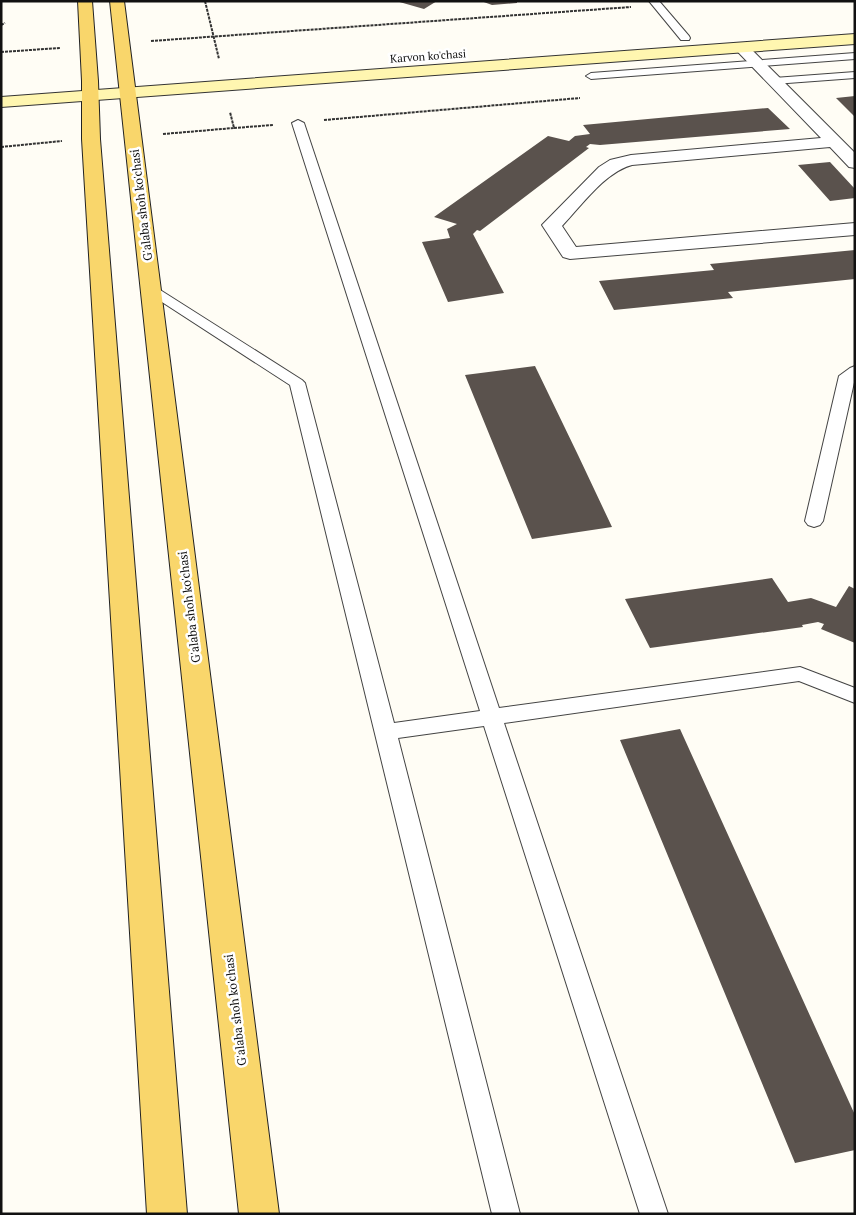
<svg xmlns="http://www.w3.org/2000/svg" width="856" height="1215" font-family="'PT Serif',serif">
  <rect width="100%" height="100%" fill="#fffdf5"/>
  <path fill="#5a524d" d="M 396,1 L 437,1 L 424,9 Z
    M 481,1 L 517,1 L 517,3 L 492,5 Z
    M 855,96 L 855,117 L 836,98 Z
    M 768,108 L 790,129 L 600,145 L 590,144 L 586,147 L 589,148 L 480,231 L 477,230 L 473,234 L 504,293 L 448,302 L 422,242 L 450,238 L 447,229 L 457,224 L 434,217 L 548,136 L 569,141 L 575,136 L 590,134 L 583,125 Z
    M 830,162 L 855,189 L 855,198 L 830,201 L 798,165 Z
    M 855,250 L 855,279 L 728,292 L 733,298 L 614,310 L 599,281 L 714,270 L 710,264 Z
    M 535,366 L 578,455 L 612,527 L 532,539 L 465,375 Z
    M 772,578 L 788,602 L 811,598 L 836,607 L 849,586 L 855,589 L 855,643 L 821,629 L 824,624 L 818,622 L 802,625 L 803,627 L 650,648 L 625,599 Z
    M 680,729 L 855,1115 L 855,1150 L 795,1163 L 620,740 Z"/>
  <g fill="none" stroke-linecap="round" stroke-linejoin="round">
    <g stroke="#444" stroke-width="2">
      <path id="service" d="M 649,1 L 659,1 L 689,36 L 690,38 L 689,40 L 681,40 Z
        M 855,53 L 855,59 L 591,79 L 586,76 L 591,73 Z
        M 855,72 L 855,78 L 774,84 L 769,81 L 774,78 Z
        M 298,120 L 304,123 L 499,708 L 800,667 L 855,688 L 855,703 L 799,681 L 504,723 L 668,1214 L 640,1214 L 484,726 L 398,738 L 520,1214 L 492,1214 L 290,385 L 145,291 L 147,288 L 157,288 L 302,380 L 305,383 L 394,723 L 480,711 L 292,123 Z
        M 855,366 L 855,378 L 823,521 L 820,525 L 814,527 L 808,525 L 805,521 L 839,376 L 850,368 Z"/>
    </g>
    <g stroke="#444" stroke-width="2">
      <path id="minor" d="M 742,43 L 747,45 L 855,153 L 855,168 L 849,167 L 830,147 L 632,165 C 605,172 581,206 562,226 L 576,247 L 855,223 L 855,235 L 570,259 L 563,257 L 542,225 L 599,167 L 610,160 L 631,155 L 821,138 L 737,51 L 734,48 L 737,45 Z"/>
    </g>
    <g stroke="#333" stroke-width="2">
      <path id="secondary" d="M 855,34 L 855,44 L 1,107 L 1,97 Z"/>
    </g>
    <g stroke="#222" stroke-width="2">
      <path id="primary" d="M 78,1 L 92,1 L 98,81 L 100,139 L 187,1214 L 147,1214 L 82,139 L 82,81 Z
        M 110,1 L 124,1 L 279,1214 L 239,1214 Z"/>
    </g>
    <path stroke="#333" stroke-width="2" stroke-dasharray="3 1" stroke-linecap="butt" d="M 205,1 L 219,59
      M 1,25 L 5,23
      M 151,41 L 631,7
      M 1,52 L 60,48
      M 324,120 L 580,98
      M 234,128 L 273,125
      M 163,134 L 234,128 L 230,112
      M 1,147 L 62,141"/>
    <use href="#service" fill="#fff" fill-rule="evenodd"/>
    <use href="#minor" fill="#fff" fill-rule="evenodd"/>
    <use href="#secondary" fill="#fff6b0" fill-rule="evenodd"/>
    <use href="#primary" fill="#f9d66b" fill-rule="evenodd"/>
  </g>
  <g text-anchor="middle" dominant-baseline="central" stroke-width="5" stroke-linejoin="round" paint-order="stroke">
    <g font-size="11" fill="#111" stroke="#fff">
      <text transform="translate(428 56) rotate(-4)">Karvon ko'chasi</text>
    </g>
    <g font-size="12" fill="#111" stroke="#fff">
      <text transform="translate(141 205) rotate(-97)">G'alaba shoh ko'chasi</text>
      <text transform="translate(189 607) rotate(-97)">G'alaba shoh ko'chasi</text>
      <text transform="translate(235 1010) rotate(-97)">G'alaba shoh ko'chasi</text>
    </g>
  </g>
  <rect width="856" height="1215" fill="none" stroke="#111111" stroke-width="5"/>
</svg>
